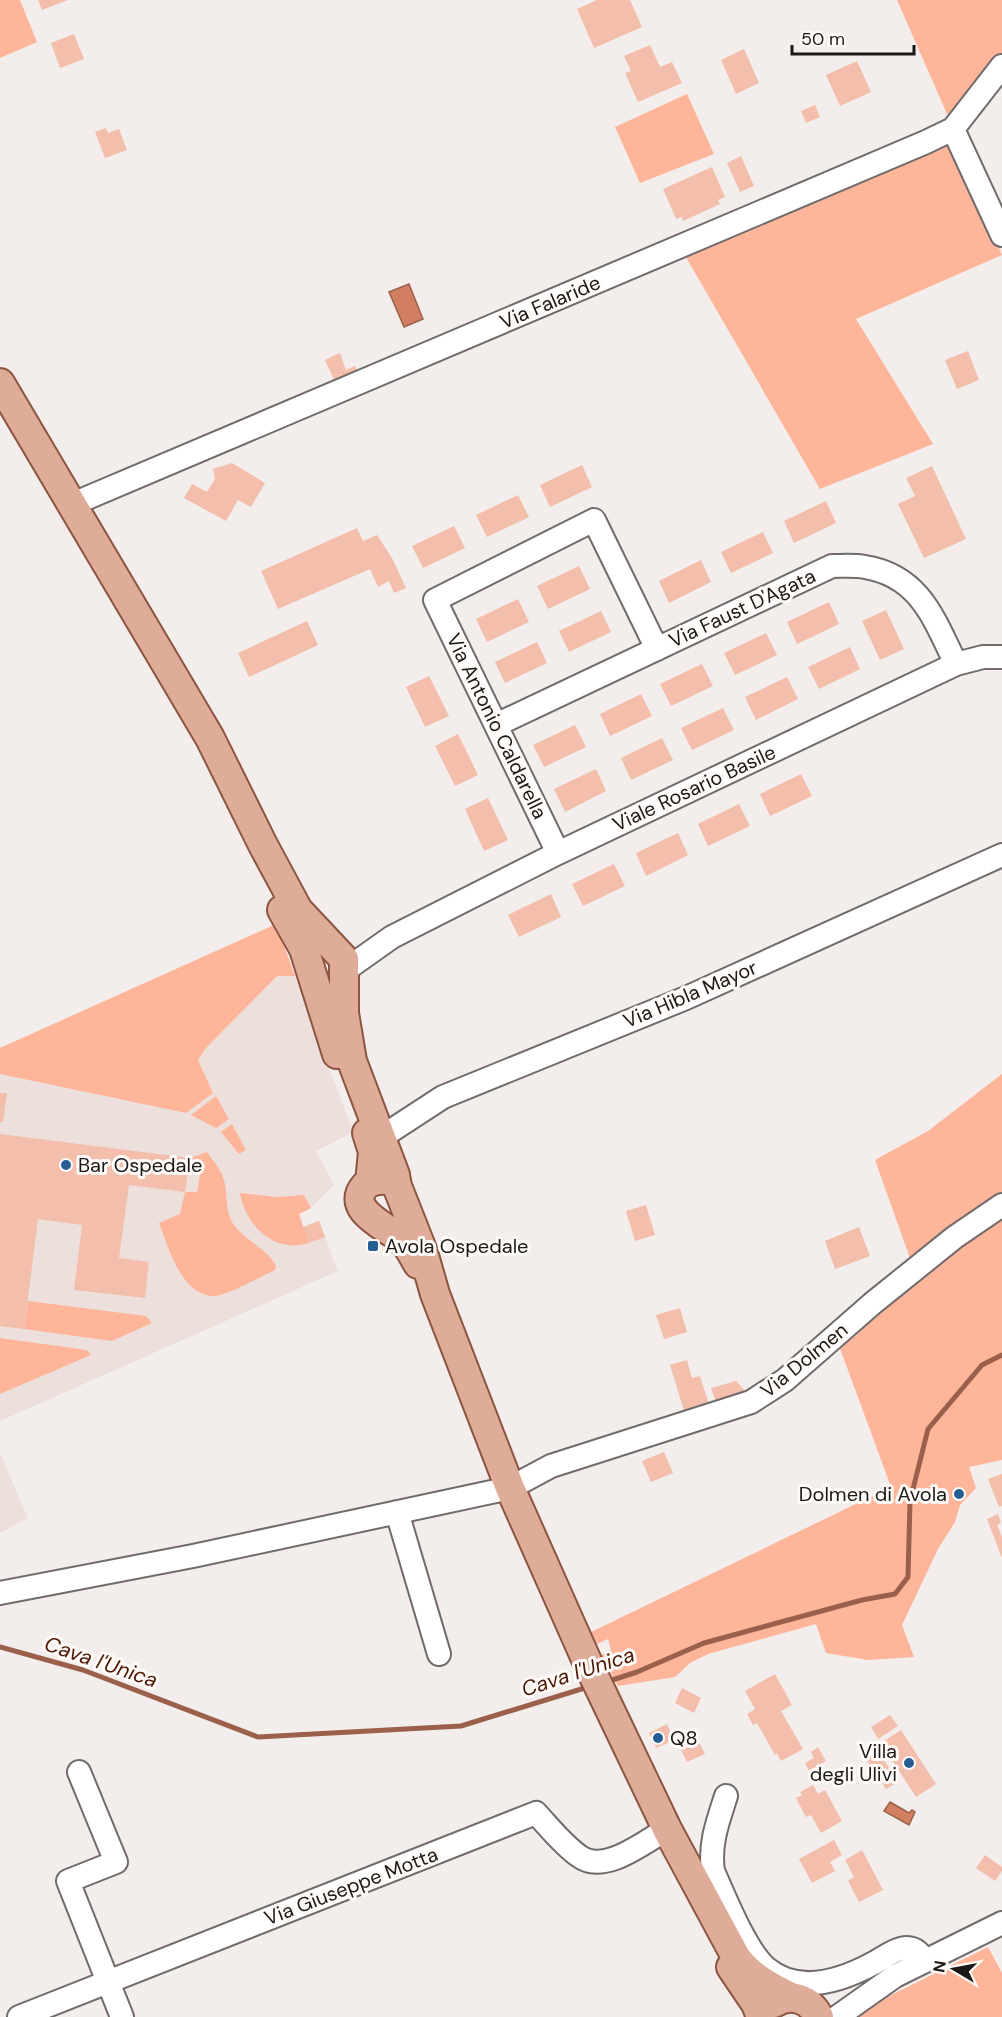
<svg xmlns="http://www.w3.org/2000/svg" width="1002" height="2017" font-family="'DM Sans',sans-serif">
  <rect width="100%" height="100%" fill="#f3edeb"/>
  <path fill="#eddfdb" d="M 276,924 L 353,1132 L 316,1151 L 334,1185 L 311,1208 L 299,1214 L 303,1227 L 319,1221 L 338,1271 L 0,1421 L 0,1048 Z
    M 0,1453 L 28,1518 L 0,1533 Z"/>
  <path fill="#feb59a" d="M 0,0 L 20,0 L 37,42 L 0,58 Z
    M 897,0 L 1002,0 L 1002,53 L 986,78 L 953,118 L 947,114 Z
    M 687,94 L 714,154 L 640,183 L 615,127 Z
    M 942,140 L 952,142 L 1002,255 L 856,319 L 933,444 L 820,489 L 683,252 Z
    M 276,924 L 295,976 L 277,976 L 206,1048 L 198,1060 L 213,1093 L 186,1113 L 0,1074 L 0,1048 Z
    M 1002,1074 L 1002,1193 L 911,1261 L 875,1160 L 928,1131 Z
    M 216,1096 L 229,1119 L 216,1128 L 191,1115 Z
    M 232,1124 L 246,1150 L 239,1154 L 221,1132 Z
    M 207,1152 C 213,1161 221,1169 224,1180 C 228,1195 225,1209 232,1222 C 243,1240 268,1249 276,1266 L 275,1270 C 262,1276 228,1295 215,1296 C 182,1297 168,1247 159,1223 L 180,1214 L 185,1192 L 197,1192 L 201,1169 L 190,1158 Z
    M 240,1193 L 278,1197 L 304,1195 L 311,1208 L 299,1214 L 309,1243 C 274,1254 246,1226 240,1193 Z
    M 1002,1211 L 1002,1460 L 969,1467 L 976,1488 L 960,1505 L 955,1522 L 938,1549 L 902,1625 L 914,1657 L 868,1660 L 826,1653 L 816,1624 L 708,1654 L 690,1663 L 675,1677 L 618,1686 L 601,1655 L 611,1650 L 608,1639 L 597,1644 L 591,1632 L 891,1487 L 838,1343 L 856,1336 L 868,1320 Z
    M 28,1301 L 146,1316 L 152,1323 L 112,1341 L 24,1329 Z
    M 0,1338 L 87,1350 L 91,1355 L 0,1394 Z
    M 988,1947 L 1002,1973 L 1002,2017 L 853,2017 L 875,2003 Z"/>
  <path fill="#d27f61" stroke="#9b604b" stroke-width="1.5" d="M 409,284 L 423,319 L 404,327 L 389,292 Z
    M 890,1802 L 909,1813 L 912,1810 L 915,1812 L 909,1825 L 884,1811 Z"/>
  <g fill="none" stroke-linecap="round" stroke-linejoin="round">
    <path stroke="#9b604b" stroke-width="5" d="M 0,1647 L 83,1670 L 258,1737 L 461,1726 L 588,1687
      M 606,1682 L 637,1672 L 704,1643 L 862,1600 L 895,1594 L 908,1577 L 910,1501 L 928,1429 L 982,1365 L 1002,1355"/>
  </g>
  <path fill="#f3beab" d="M 38,0 L 68,0 L 42,10 Z
    M 597,0 L 630,0 L 642,27 L 594,48 L 577,9 Z
    M 74,34 L 84,59 L 60,68 L 51,43 Z
    M 650,45 L 660,67 L 672,62 L 682,83 L 638,102 L 625,73 L 631,71 L 624,56 Z
    M 744,49 L 759,83 L 736,94 L 721,60 Z
    M 857,61 L 871,92 L 840,106 L 826,75 Z
    M 815,105 L 820,117 L 806,123 L 801,111 Z
    M 106,128 L 108,133 L 119,129 L 127,150 L 105,158 L 95,132 Z
    M 741,156 L 754,186 L 740,192 L 727,163 Z
    M 712,167 L 725,197 L 718,200 L 720,204 L 683,221 L 682,217 L 676,219 L 663,189 Z
    M 968,351 L 979,380 L 957,389 L 945,360 Z
    M 340,353 L 346,370 L 355,366 L 359,374 L 336,384 L 325,360 Z
    M 232,463 L 265,483 L 251,507 L 238,500 L 226,521 L 184,498 L 192,484 L 207,492 L 215,479 L 213,469 Z
    M 582,465 L 592,487 L 550,507 L 540,485 Z
    M 932,466 L 966,539 L 924,558 L 898,504 L 915,496 L 906,478 Z
    M 518,495 L 529,517 L 487,537 L 476,515 Z
    M 826,501 L 836,523 L 794,543 L 784,521 Z
    M 454,526 L 465,548 L 423,568 L 412,546 Z
    M 357,528 L 363,541 L 377,535 L 392,558 L 406,588 L 394,593 L 389,581 L 378,587 L 370,569 L 278,609 L 261,571 Z
    M 763,532 L 773,553 L 731,573 L 721,552 Z
    M 701,560 L 711,582 L 669,603 L 659,581 Z
    M 579,566 L 590,589 L 548,609 L 537,586 Z
    M 518,599 L 529,622 L 487,642 L 476,619 Z
    M 829,602 L 839,624 L 797,644 L 787,622 Z
    M 886,610 L 904,649 L 880,660 L 862,621 Z
    M 601,611 L 611,632 L 569,652 L 559,631 Z
    M 307,621 L 318,645 L 249,677 L 238,653 Z
    M 766,633 L 777,655 L 735,675 L 724,653 Z
    M 537,642 L 547,663 L 505,683 L 495,662 Z
    M 850,647 L 860,669 L 819,689 L 808,667 Z
    M 702,664 L 713,686 L 671,706 L 660,684 Z
    M 429,676 L 449,716 L 425,727 L 406,687 Z
    M 787,677 L 798,699 L 756,720 L 745,697 Z
    M 641,694 L 652,716 L 610,736 L 600,714 Z
    M 723,708 L 734,730 L 692,750 L 681,728 Z
    M 575,725 L 586,747 L 544,767 L 533,745 Z
    M 458,734 L 478,775 L 455,786 L 435,746 Z
    M 662,738 L 673,760 L 631,780 L 621,758 Z
    M 596,769 L 606,791 L 565,812 L 554,789 Z
    M 801,774 L 812,796 L 770,816 L 760,794 Z
    M 488,798 L 508,840 L 484,851 L 465,809 Z
    M 739,804 L 750,826 L 708,846 L 698,824 Z
    M 678,833 L 688,855 L 646,876 L 636,853 Z
    M 614,864 L 625,886 L 583,906 L 572,884 Z
    M 551,894 L 561,917 L 519,937 L 508,915 Z
    M 0,1093 L 7,1093 L 3,1122 L 0,1122 Z
    M 0,1134 L 190,1158 L 185,1192 L 129,1185 L 119,1258 L 149,1262 L 145,1298 L 74,1290 L 82,1225 L 38,1219 L 24,1329 L 0,1326 Z
    M 646,1205 L 655,1235 L 635,1241 L 626,1211 Z
    M 319,1221 L 325,1237 L 309,1243 L 303,1227 Z
    M 859,1227 L 870,1256 L 835,1269 L 825,1241 Z
    M 680,1308 L 687,1332 L 664,1339 L 656,1315 Z
    M 687,1360 L 692,1378 L 700,1376 L 709,1404 L 684,1411 L 670,1365 Z
    M 736,1381 L 749,1395 L 717,1405 L 711,1388 Z
    M 664,1452 L 673,1473 L 651,1482 L 642,1461 Z
    M 1002,1474 L 1002,1506 L 999,1507 L 988,1479 Z
    M 998,1514 L 1001,1523 L 997,1525 L 1002,1537 L 1002,1558 L 987,1519 Z
    M 775,1674 L 792,1705 L 781,1711 L 803,1749 L 781,1761 L 777,1753 L 775,1755 L 757,1723 L 753,1725 L 747,1714 L 755,1709 L 745,1691 Z
    M 682,1688 L 701,1698 L 694,1713 L 675,1703 Z
    M 890,1715 L 898,1726 L 878,1739 L 871,1727 Z
    M 667,1724 L 674,1740 L 656,1748 L 649,1733 Z
    M 901,1730 L 936,1784 L 916,1797 L 881,1743 Z
    M 694,1733 L 705,1754 L 687,1762 L 677,1742 Z
    M 818,1747 L 826,1761 L 809,1771 L 805,1763 L 814,1758 L 811,1752 Z
    M 876,1748 L 898,1782 L 886,1789 L 864,1756 Z
    M 813,1785 L 818,1794 L 825,1790 L 842,1821 L 821,1833 L 811,1815 L 806,1817 L 796,1798 L 802,1795 L 800,1792 Z
    M 834,1840 L 842,1855 L 830,1862 L 835,1871 L 812,1883 L 799,1859 Z
    M 862,1850 L 883,1890 L 859,1902 L 848,1881 L 854,1877 L 845,1860 Z
    M 985,1855 L 1002,1867 L 1002,1871 L 995,1881 L 976,1868 Z"/>
  <g fill="none" stroke-linecap="round" stroke-linejoin="round">
    <g stroke="#716c6b" stroke-width="26">
      <path id="minor" d="M 953,129 L 1002,235
        M 73,504 L 926,142 L 953,129 L 1002,66
        M 496,725 L 832,566 C 843,566 854,565 865,567 C 920,576 934,619 956,664
        M 558,853 L 435,600 L 594,520 L 657,649
        M 344,971 L 392,937 L 558,853 L 956,664 L 983,657 L 1002,657
        M 380,1138 L 443,1097 L 686,998 L 1002,855
        M 397,1512 L 439,1654
        M 0,1593 L 193,1556 L 510,1488 L 551,1466 L 751,1402 L 785,1380 L 873,1303 L 955,1237 L 1002,1205
        M 79,1772 L 116,1862 L 68,1881 L 122,2017
        M 726,1796 C 718,1821 709,1844 713,1871 C 725,1898 745,1949 766,1968 C 798,1995 841,1981 874,1963 C 883,1958 896,1948 907,1948 C 916,1948 920,1954 925,1961
        M 19,2017 L 536,1813 C 549,1827 563,1845 579,1856 C 604,1875 644,1842 667,1829
        M 837,2017 L 895,1976 L 1002,1923"/>
    </g>
    <g stroke="#8c5541" stroke-width="32">
      <path id="major" d="M 0,383 L 210,738 L 263,845 L 298,910 L 344,959 L 344,1013 L 352,1061 L 395,1175 L 397,1186 L 423,1252 L 435,1294 L 510,1488 L 590,1668 L 667,1829 L 736,1957 C 750,1976 770,1987 791,1997
        M 282,910 L 304,949 L 337,1054
        M 367,1133 L 373,1152 L 370,1182
        M 387,1180 C 379,1179 371,1180 365,1186 C 344,1210 388,1227 402,1240 C 409,1246 413,1256 418,1264
        M 731,1967 L 756,2004 L 761,2017
        M 774,2003 C 791,1992 810,1999 819,2017"/>
    </g>
    <use href="#minor" stroke="#fff" stroke-width="22"/>
    <use href="#major" stroke="#dfac9a" stroke-width="28"/>
  </g>
  <g fill="#245e95" stroke="#fffbf9" stroke-width="2">
    <circle cx="66" cy="1165" r="6"/>
    <rect x="367" y="1240" width="12" height="12" rx="3"/>
    <circle cx="959" cy="1494" r="6"/>
    <circle cx="658" cy="1738" r="6"/>
    <circle cx="909" cy="1763" r="6"/>
  </g>
  <g text-anchor="middle" dominant-baseline="central" stroke-width="6" stroke-linejoin="round" paint-order="stroke">
    <g font-size="20" fill="#1b1918" stroke="#fffbf9">
      <text transform="translate(550 302) rotate(-23)">Via Falaride</text>
      <text transform="translate(742 608) rotate(-25)">Via Faust D'Agata</text>
      <text transform="translate(497 726) rotate(64)">Via Antonio Caldarella</text>
      <text transform="translate(694 788) rotate(-25)">Viale Rosario Basile</text>
      <text transform="translate(690 994) rotate(-23)">Via Hibla Mayor</text>
      <text transform="translate(804 1360) rotate(-39)">Via Dolmen</text>
      <text transform="translate(351 1886) rotate(-21)">Via Giuseppe Motta</text>
    </g>
    <g font-size="20" fill="#1b1918" stroke="#fffbf9" text-anchor="start">
      <text x="78" y="1165">Bar Ospedale</text>
      <text x="385" y="1246">Avola Ospedale</text>
      <text x="947" y="1494" text-anchor="end">Dolmen di Avola</text>
      <text x="670" y="1738">Q8</text>
      <text x="897" y="1751" text-anchor="end">Villa<tspan x="897" dy="23">degli Ulivi</tspan></text>
    </g>
    <g font-size="21" font-style="italic" fill="#4c1703" stroke="#fffbf9">
      <text transform="translate(101 1662) rotate(19)">Cava l'Unica</text>
      <text transform="translate(578 1672) rotate(-18)">Cava l'Unica</text>
    </g>
  </g>
  <g transform="translate(954 1969) rotate(280)" stroke="#fffbf9" stroke-width="4.5" paint-order="stroke">
  <path d="M0-4.5L10 22L0 15L-10 22Z" fill="#1b1918"/>
  <text y="-9" font-size="16" font-weight="bold" text-anchor="middle" fill="#1b1918">N</text>
  </g>
  <path d="M792 45v9h122v-9" fill="none" stroke="#1b1918" stroke-width="3"/>
  <text x="801" y="45" font-size="18" fill="#1b1918" stroke="#fffbf9" stroke-width="4.5" paint-order="stroke">50 m</text>
</svg>
